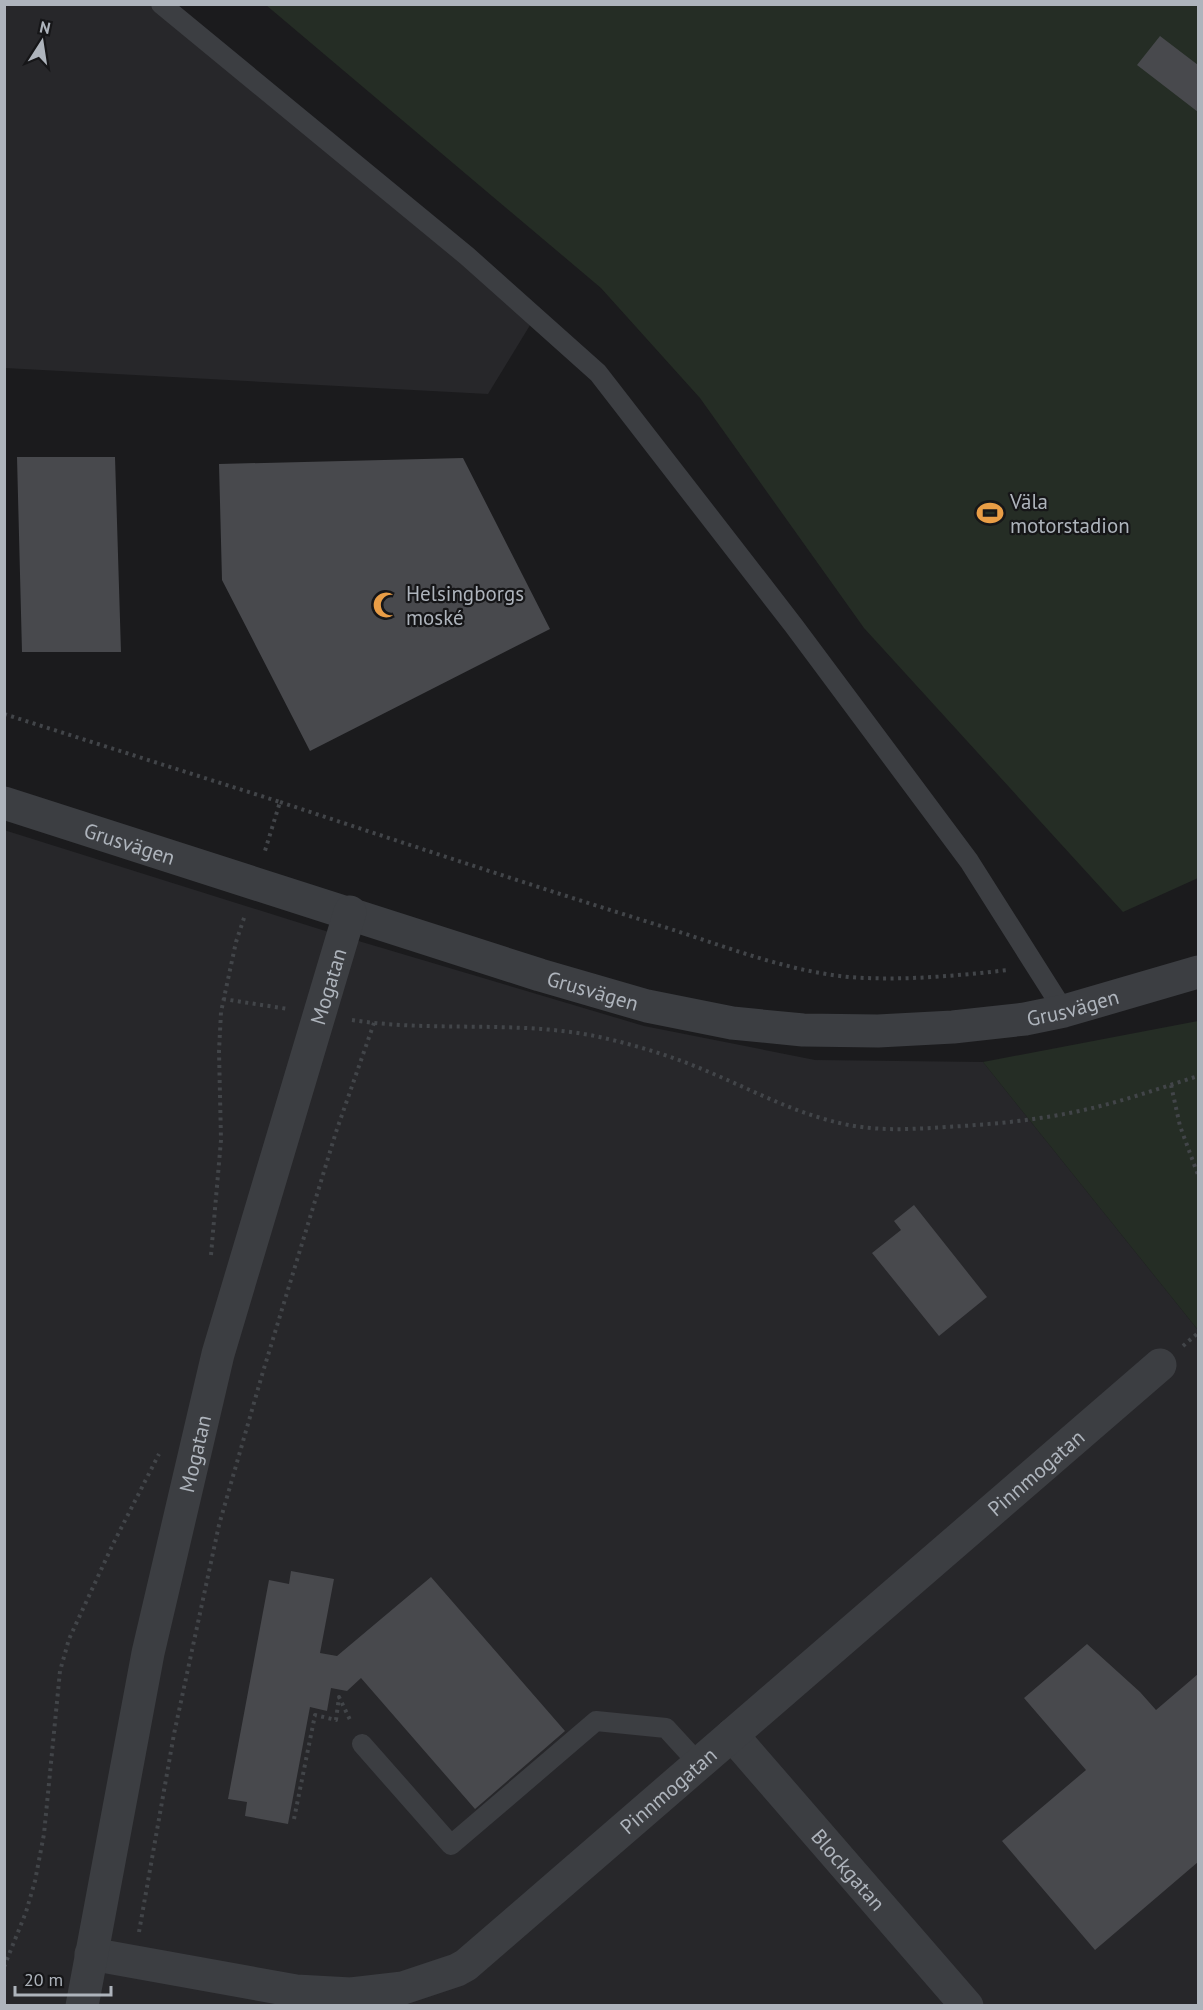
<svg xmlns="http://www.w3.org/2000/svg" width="1203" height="2010" font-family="'PT Sans',sans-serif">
  <rect width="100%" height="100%" fill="#1b1b1d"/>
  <path fill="#27272a" d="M 4,5 L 161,5 L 535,317 L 488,394 L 5,368 Z
    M 4,830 L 335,934 L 644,1026 L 815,1060 L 983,1062 L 1198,1330 L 1198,2005 L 5,2005 Z"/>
  <path fill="#252d25" d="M 266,5 L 1198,5 L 1198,878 L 1123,912 L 864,628 L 700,398 L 601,288 Z
    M 1198,1021 L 1198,1330 L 983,1062 Z"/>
  <path fill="#48494d" d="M 1160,36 L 1198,65 L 1198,112 L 1137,65 Z
    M 17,457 L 115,457 L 121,652 L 22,652 Z
    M 463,458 L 550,629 L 310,751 L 222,580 L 219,464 Z
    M 914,1205 L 987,1297 L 939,1336 L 872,1253 L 901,1230 L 894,1221 Z
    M 291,1571 L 334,1579 L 320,1653 L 337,1656 L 431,1577 L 565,1731 L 475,1809 L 361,1678 L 347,1691 L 331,1688 L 327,1711 L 310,1707 L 288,1824 L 245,1816 L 247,1802 L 228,1799 L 269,1580 L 289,1584 Z
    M 1087,1644 L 1140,1692 L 1156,1710 L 1198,1674 L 1198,1862 L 1095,1950 L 1002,1841 L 1086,1770 L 1024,1698 Z"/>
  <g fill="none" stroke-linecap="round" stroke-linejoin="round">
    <path stroke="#424549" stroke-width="4" stroke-dasharray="3 4.5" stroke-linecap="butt" d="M 4,714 L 280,802 L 264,854
      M 280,802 C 407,844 533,886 661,926 C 722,945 785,971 849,977 C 902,981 955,976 1008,970
      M 223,999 L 288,1009
      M 352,1020 C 435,1033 521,1019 604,1038 C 643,1047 680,1059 716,1075 C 751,1090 784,1107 821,1118 C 866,1132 900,1130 946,1127 C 1002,1124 1058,1118 1112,1103 C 1141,1095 1170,1085 1198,1076
      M 1171,1085 L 1180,1126 L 1198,1175
      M 211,1255 L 221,1140 L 219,1051 L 221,1012 L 236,942 L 245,915
      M 1183,1346 L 1198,1333
      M 294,1819 L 315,1715 L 336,1720 L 339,1697 L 351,1722
      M 139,1932 L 174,1734 L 219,1525 L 262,1375 L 336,1132 L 374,1023
      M 4,1967 L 26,1912 L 35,1881 L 44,1834 L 60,1671 L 69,1639 L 113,1544 L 159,1454"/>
    <path stroke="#3c3e42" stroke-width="20" d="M 161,4 L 467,256 L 598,373 L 794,626 L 969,861 L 1064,1011
      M 362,1744 L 451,1845 L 596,1721 L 666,1728 L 699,1764"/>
    <g stroke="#3c3e42" stroke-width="33">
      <path id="s1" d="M 4,803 L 540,975 L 647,1006 L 732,1023 L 803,1030 L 878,1031 L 953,1027 L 1025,1019 L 1064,1011 L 1198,972"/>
      <path id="s2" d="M 732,1735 L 967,2006"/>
      <path id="s3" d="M 91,1954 L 296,1991 L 351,1994 L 403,1988 L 457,1970 L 466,1965 L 1160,1365"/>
      <path id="s4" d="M 82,2006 L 148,1653 L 218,1354 L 350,912"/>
    </g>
  </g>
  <defs>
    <g id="stadium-bare" transform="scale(2.07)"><path d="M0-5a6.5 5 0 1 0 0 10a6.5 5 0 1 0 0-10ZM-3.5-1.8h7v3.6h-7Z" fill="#e99d46" stroke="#161618" stroke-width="2.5" paint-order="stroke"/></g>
    <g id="mosque-bare" transform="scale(2.07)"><path d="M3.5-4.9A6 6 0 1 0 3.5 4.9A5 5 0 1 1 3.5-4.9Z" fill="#e99d46" stroke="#161618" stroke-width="2.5" paint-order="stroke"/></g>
  </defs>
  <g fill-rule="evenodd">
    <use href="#stadium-bare" x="990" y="513"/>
    <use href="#mosque-bare" x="386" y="605"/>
  </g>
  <g text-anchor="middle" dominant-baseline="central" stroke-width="4.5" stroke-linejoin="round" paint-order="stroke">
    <g font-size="21" fill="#aeb4bc" stroke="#161618" text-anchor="start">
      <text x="1010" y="501">Väla<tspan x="1010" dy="24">motorstadion</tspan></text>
      <text x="406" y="593">Helsingborgs<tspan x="406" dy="24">moské</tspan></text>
    </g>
    <g font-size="21" fill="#aeb4bc" stroke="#161618">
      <text stroke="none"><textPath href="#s1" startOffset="132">Grusvägen</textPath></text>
      <text stroke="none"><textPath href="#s4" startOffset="1050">Mogatan</textPath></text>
      <text stroke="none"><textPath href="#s1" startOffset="618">Grusvägen</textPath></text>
      <text stroke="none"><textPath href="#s1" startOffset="1104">Grusvägen</textPath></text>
      <text stroke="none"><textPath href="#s4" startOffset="564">Mogatan</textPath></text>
      <text stroke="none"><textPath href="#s3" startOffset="1136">Pinnmogatan</textPath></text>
      <text stroke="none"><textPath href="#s3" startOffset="650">Pinnmogatan</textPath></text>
      <text stroke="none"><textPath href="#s2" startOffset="178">Blockgatan</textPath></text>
    </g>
  </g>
  <rect width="1203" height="2010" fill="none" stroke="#aeb4bc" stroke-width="12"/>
  <g transform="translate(42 42) rotate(12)" stroke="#161618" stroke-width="4.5" paint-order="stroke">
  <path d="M0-4.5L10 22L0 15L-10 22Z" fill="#aeb4bc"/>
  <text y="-9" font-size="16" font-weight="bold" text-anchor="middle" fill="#aeb4bc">N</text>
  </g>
  <path d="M15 1986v9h96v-9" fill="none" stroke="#aeb4bc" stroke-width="3"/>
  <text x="24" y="1986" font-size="18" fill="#aeb4bc" stroke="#161618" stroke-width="4.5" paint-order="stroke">20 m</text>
</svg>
